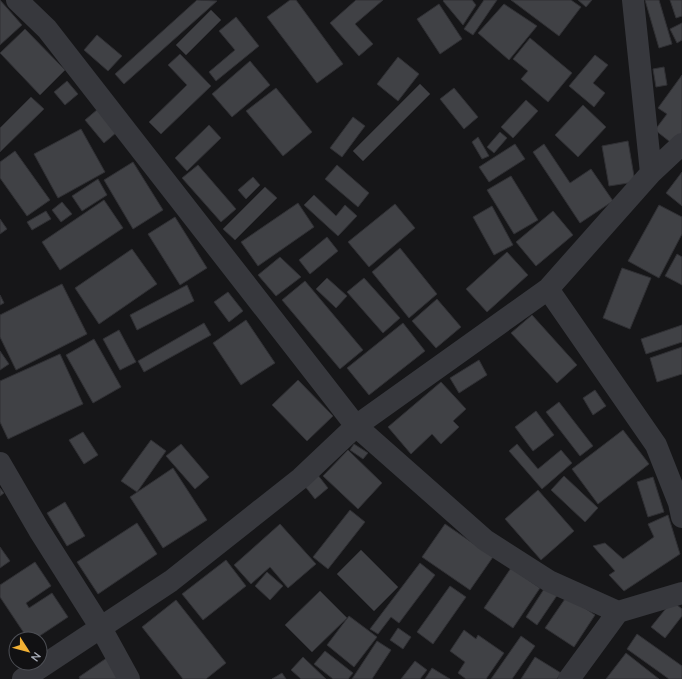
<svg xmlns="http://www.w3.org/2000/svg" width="682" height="679" font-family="'Nunito Sans',sans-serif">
  <rect width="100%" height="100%" fill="#161618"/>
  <path fill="#404145" stroke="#303034" d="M 0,0 L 22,25 L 0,45 Z
    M 197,0 L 217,1 L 124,84 L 115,74 Z
    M 290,0 L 296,0 L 343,64 L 317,83 L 267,17 Z
    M 356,0 L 383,0 L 355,24 L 373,44 L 359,56 L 330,23 Z
    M 444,0 L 472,0 L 476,5 L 463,25 L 443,1 Z
    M 484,0 L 497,0 L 473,35 L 464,29 Z
    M 511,0 L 571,0 L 581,7 L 559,36 Z
    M 578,0 L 592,0 L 586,7 Z
    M 645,0 L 659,0 L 672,44 L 659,48 Z
    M 670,0 L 682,0 L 682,16 L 676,18 Z
    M 439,4 L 462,39 L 440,54 L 417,19 Z
    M 504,4 L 537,26 L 509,60 L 478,33 Z
    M 211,10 L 221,20 L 186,55 L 176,45 Z
    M 236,17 L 259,46 L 216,81 L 209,72 L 235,50 L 219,31 Z
    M 682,23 L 682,40 L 677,43 L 670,29 Z
    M 25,29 L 65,70 L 40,95 L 0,53 Z
    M 97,35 L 122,56 L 108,71 L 84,50 Z
    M 530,38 L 572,73 L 548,102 L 521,79 L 528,71 L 513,59 Z
    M 180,54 L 211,86 L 161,134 L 149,122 L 187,85 L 168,65 Z
    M 595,55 L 608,65 L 593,83 L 605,93 L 594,107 L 569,86 Z
    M 398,57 L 419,74 L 398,101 L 377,84 Z
    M 250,61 L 270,85 L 232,117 L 212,94 Z
    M 664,67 L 667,85 L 656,87 L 653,69 Z
    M 682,75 L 682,134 L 674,145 L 655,130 L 667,114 L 658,108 Z
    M 67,81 L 78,94 L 65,105 L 54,92 Z
    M 420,84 L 430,94 L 363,161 L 353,151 Z
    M 276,88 L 312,132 L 283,156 L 246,111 Z
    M 454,88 L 478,117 L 464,129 L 440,99 Z
    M 31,97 L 44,109 L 0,152 L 0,128 Z
    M 526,100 L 538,111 L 513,138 L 501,127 Z
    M 583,105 L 606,127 L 578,157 L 555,135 Z
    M 98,109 L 117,132 L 104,143 L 85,120 Z
    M 353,117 L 365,126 L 342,157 L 330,148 Z
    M 209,125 L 221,138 L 187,171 L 175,158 Z
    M 81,129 L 105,172 L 58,198 L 34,154 Z
    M 500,132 L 507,138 L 494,153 L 487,147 Z
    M 478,137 L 489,156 L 482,159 L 472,142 Z
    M 628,141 L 635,182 L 609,186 L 602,146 Z
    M 515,144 L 525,159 L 489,182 L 479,167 Z
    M 544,144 L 570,183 L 591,169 L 613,201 L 580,223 L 533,152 Z
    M 15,151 L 50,200 L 27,216 L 0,178 L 0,162 Z
    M 133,162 L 163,210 L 133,229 L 104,180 Z
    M 198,165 L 236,209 L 221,222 L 182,178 Z
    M 337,165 L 369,193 L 358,207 L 325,179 Z
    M 682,172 L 682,206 L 666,193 Z
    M 511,176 L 538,220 L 514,234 L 487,190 Z
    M 253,177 L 260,185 L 246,199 L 238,190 Z
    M 98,179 L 107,195 L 82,211 L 72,196 Z
    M 265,187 L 277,198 L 235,240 L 223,229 Z
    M 314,195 L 336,216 L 345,205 L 357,216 L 338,236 L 304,205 Z
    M 104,200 L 123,228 L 60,270 L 42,242 Z
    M 62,202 L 72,214 L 61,222 L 52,210 Z
    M 298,203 L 314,227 L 258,266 L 241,242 Z
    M 395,204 L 415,228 L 369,267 L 348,242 Z
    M 659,205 L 682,217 L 682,234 L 659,278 L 628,261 Z
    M 492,206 L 513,245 L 494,255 L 473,217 Z
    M 46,211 L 51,219 L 32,230 L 27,222 Z
    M 553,211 L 573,235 L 536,266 L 516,242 Z
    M 175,217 L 207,268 L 180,285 L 148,234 Z
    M 0,219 L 7,229 L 0,234 Z
    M 327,237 L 338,251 L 310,274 L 299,260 Z
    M 400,248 L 437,294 L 409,318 L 372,272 Z
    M 132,249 L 157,284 L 99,324 L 75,288 Z
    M 507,252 L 528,275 L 487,312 L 466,289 Z
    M 677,254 L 682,257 L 682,285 L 665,276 Z
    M 280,257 L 301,277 L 276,296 L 258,275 Z
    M 622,268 L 651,278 L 630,329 L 603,318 Z
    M 327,278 L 347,296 L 336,308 L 316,289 Z
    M 364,278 L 400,318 L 383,333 L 347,292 Z
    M 305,281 L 363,350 L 340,369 L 282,300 Z
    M 62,284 L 87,334 L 16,370 L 0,337 L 0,315 Z
    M 187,285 L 194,301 L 137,330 L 130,315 Z
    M 228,292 L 243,311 L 229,322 L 214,302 Z
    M 0,295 L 4,303 L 0,305 Z
    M 437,299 L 461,327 L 436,348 L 412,321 Z
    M 532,315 L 577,365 L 557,383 L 511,333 Z
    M 246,320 L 275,363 L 241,385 L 213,343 Z
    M 204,323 L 211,335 L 144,372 L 138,361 Z
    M 403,323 L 425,351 L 369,395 L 347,368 Z
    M 682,325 L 682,342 L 646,354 L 641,339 Z
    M 119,330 L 136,362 L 120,370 L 103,339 Z
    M 94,339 L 121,387 L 93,403 L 66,355 Z
    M 682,347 L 682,374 L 657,382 L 650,358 Z
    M 0,351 L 9,364 L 0,370 Z
    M 60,354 L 83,404 L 8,439 L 0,422 L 0,381 Z
    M 479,360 L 487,375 L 459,393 L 450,378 Z
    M 298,380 L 333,416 L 307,441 L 272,405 Z
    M 441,382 L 466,409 L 453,421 L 459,427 L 441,444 L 432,434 L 411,454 L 388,427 Z
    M 595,390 L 606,406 L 593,415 L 583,398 Z
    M 559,402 L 593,446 L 580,456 L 546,412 Z
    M 536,411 L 554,435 L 533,451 L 515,427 Z
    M 623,430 L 649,464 L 598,504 L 572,469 Z
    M 83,432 L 98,455 L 84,464 L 69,440 Z
    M 151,440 L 166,451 L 137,492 L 121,481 Z
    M 181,444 L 209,477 L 195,489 L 166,456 Z
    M 354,444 L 368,453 L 363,459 L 350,450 Z
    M 517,444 L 538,469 L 561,450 L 572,463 L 542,489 L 509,451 Z
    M 348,450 L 382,483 L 358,509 L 323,476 Z
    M 173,468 L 207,520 L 163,548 L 130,497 Z
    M 317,474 L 328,488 L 315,499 L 304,485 Z
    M 564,476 L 598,508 L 585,522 L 551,490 Z
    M 653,477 L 664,512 L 648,517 L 637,482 Z
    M 0,488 L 4,493 L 0,496 Z
    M 538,490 L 574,531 L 541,560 L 505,519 Z
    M 65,502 L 85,536 L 67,546 L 47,513 Z
    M 350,510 L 365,522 L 328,569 L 313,557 Z
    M 668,515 L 680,554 L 624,591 L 609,575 L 615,571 L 593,546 L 605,543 L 623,559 L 654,537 L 648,524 Z
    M 137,523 L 157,554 L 98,594 L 77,562 Z
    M 280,524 L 316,564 L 288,588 L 270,567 L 251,584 L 234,565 Z
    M 445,524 L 493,557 L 470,590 L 422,557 Z
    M 0,547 L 10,561 L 0,568 Z
    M 361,550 L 398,587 L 374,611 L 337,574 Z
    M 226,560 L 246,586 L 203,620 L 182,594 Z
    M 35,562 L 51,586 L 26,603 L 29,608 L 52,593 L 68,617 L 35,639 L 28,639 L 0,597 L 0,585 Z
    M 420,563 L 435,575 L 399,623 L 391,617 L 378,634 L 370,629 Z
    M 511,568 L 540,588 L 513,628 L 484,608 Z
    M 267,572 L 283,586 L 270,600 L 255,586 Z
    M 450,586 L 466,597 L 433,644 L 417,632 Z
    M 546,586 L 558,594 L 537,625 L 526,617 Z
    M 320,591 L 347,618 L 312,652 L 285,625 Z
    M 567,596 L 595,615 L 574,647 L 545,628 Z
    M 176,600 L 226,663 L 206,679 L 183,679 L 142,627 Z
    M 672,601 L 682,609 L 682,616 L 665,638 L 651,627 Z
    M 349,616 L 377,637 L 354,667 L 327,645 Z
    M 398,628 L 411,637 L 403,649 L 390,640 Z
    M 464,630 L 476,639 L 478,635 L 504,653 L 486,679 L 466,679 L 458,673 L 465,662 L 450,651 Z
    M 637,634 L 682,666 L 682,679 L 669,679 L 627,649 Z
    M 521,636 L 535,646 L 512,679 L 491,679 Z
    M 377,641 L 391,650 L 372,679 L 352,679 Z
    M 325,651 L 353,673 L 348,679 L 333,679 L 314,664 Z
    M 626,653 L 659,679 L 606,679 Z
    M 111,655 L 127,679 L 80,679 L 79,677 Z
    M 303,657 L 326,679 L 301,679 L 291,670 Z
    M 535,657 L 561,673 L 557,679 L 521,679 Z
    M 415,661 L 427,670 L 420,679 L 401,679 Z
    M 432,668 L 450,679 L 425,679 Z
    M 282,673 L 286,679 L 272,679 Z"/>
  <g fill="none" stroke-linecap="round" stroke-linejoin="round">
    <path stroke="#37383d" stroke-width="22" d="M 17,0 L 47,29 L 356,426 L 485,540 L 549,581 L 618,612 L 682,593
      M 633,0 L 651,173
      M 548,289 L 656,445 L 679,503 L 682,517
      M 0,463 L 39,530 L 101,628 L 129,679
      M 23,679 L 171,581 L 301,478 L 356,426 L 548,289 L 651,173 L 682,144
      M 569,679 L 618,612"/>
  </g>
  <g transform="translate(28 651) rotate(126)"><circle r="19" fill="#111113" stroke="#4d4f55"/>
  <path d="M0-3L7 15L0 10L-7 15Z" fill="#f2b134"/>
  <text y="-6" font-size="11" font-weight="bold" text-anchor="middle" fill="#a8adb8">N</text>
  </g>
</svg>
